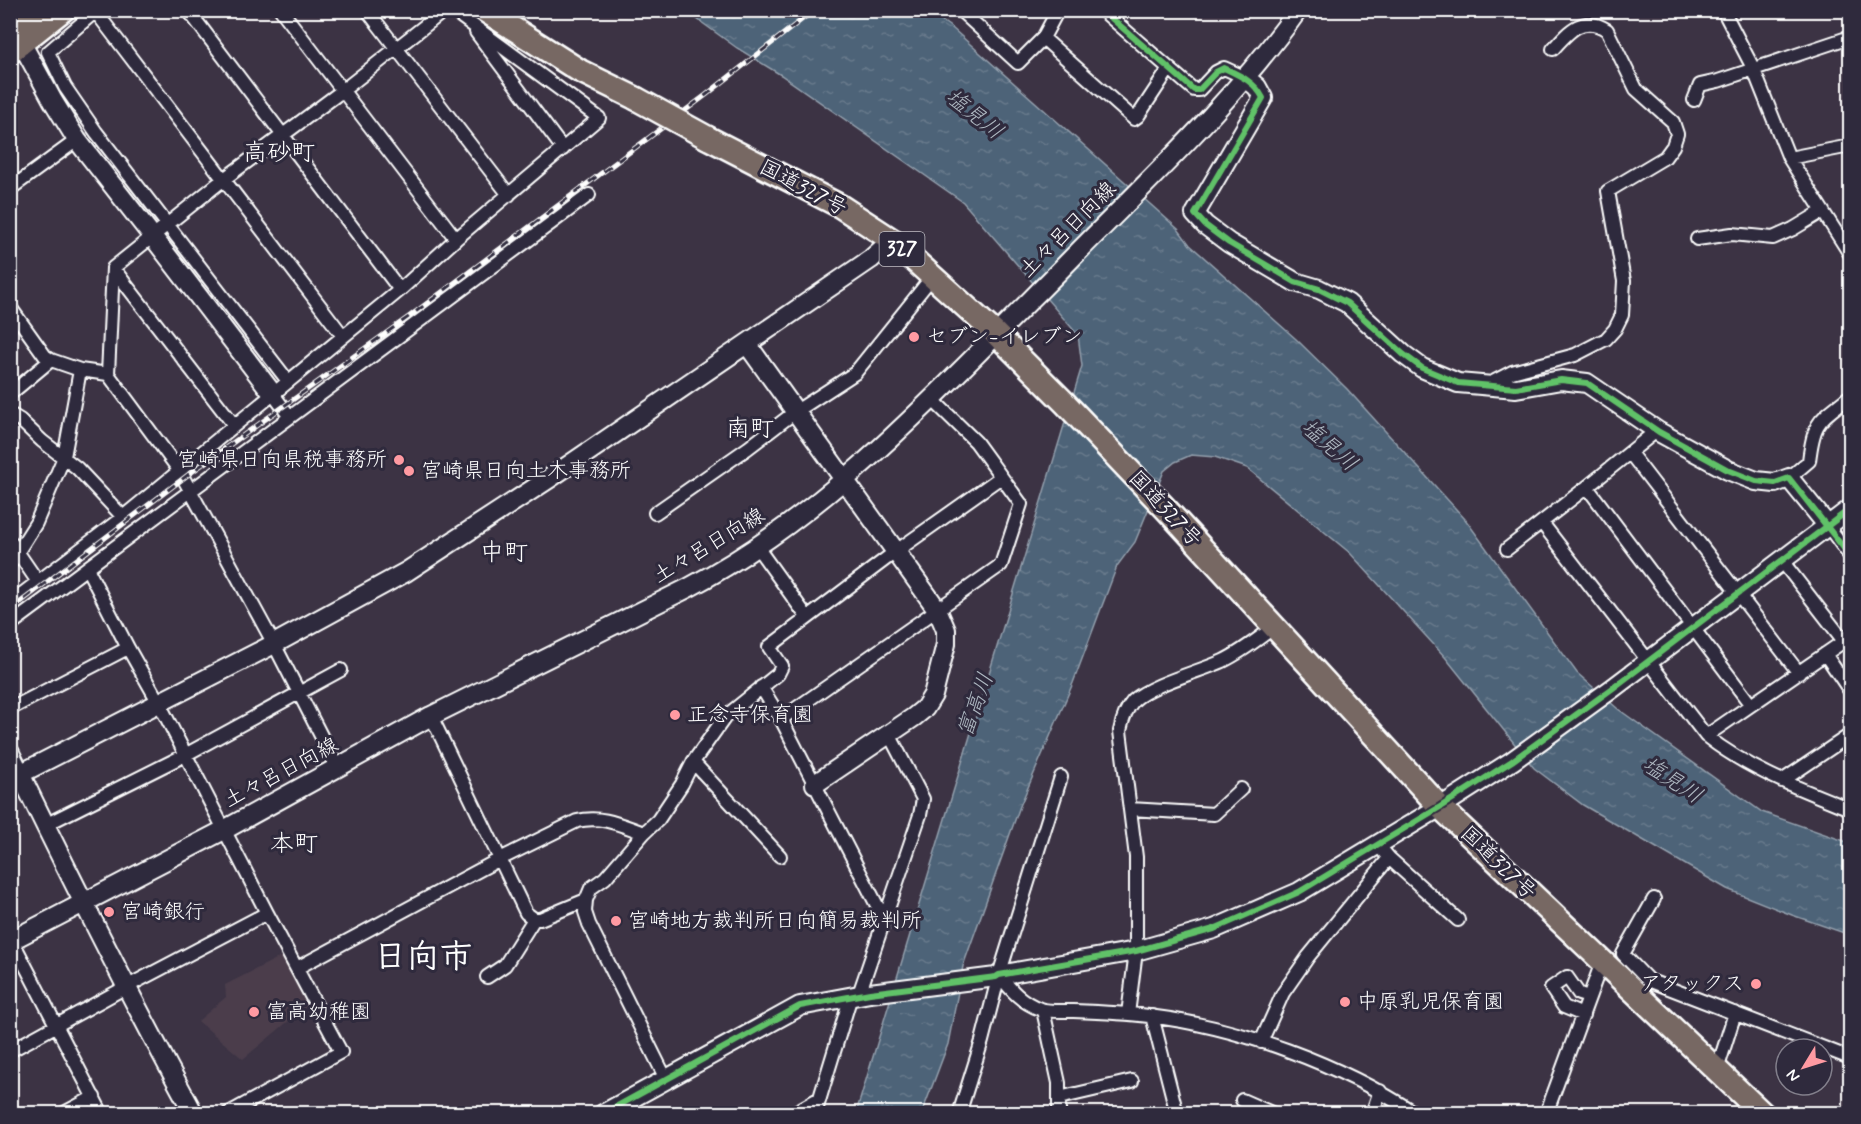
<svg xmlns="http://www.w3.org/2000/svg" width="1861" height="1124" font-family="Mynerve,'Klee One',sans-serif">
  <defs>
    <pattern id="water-ripples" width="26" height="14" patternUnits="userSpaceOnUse" patternTransform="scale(1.5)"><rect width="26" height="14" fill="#4d6378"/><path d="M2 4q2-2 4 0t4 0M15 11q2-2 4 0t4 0" fill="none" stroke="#687a8c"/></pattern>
  </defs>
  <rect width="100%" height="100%" fill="#3c3344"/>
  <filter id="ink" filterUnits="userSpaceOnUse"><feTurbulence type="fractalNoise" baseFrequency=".0167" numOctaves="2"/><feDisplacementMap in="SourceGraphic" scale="12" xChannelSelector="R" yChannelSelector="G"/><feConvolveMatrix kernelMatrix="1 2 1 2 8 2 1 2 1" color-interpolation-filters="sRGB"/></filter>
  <g filter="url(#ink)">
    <path fill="#4b3e4c" d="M 284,955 L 309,1004 L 243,1059 L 198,1021 L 226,997 L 225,985 Z"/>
    <path fill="url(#water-ripples)" stroke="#94a1ae" stroke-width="1.5" d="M 686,11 L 928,11 L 952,28 L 1178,229 L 1190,245 L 1296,339 L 1347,389 L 1465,519 L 1577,673 L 1618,709 L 1762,812 L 1850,843 L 1850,935 L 1792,915 L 1727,889 L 1583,805 L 1534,768 L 1445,657 L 1350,553 L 1247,468 L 1215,457 L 1191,455 L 1175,462 L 1164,471 L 1135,542 L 1117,566 L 1073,683 L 1020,806 L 963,966 L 948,1044 L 922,1113 L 856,1113 L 1082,366 L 1078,335 L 963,202 L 781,75 L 737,48 Z"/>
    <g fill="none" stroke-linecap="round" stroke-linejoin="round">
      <g stroke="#fff" stroke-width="16">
        <path id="street" d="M 97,10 L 48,52 L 65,87 L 96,132 L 288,381
          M 188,10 L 400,290
          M 281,10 L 456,239
          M 367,10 L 509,195
          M 960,10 L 1018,63 L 1043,38 L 1058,10
          M 1102,10 L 1194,90 L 1199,90 L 1216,72 L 1224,68 L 1246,78
          M 1723,10 L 1753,68 L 1789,158 L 1850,254
          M 96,12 L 343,336
          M 476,32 L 563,149
          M 1043,38 L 1134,119 L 1138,116 L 1169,69
          M 1694,100 L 1700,85 L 1718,81 L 1850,37
          M 1789,158 L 1850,146
          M 10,189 L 77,140
          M 1697,239 L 1732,234 L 1773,238 L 1793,229 L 1823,211
          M 113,268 L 234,425
          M 10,307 L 45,356 L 51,360 L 80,370 L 64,457 L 36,523 L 10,564
          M 80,370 L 108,374
          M 1487,385 L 1512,372 L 1575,355 L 1606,339 L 1615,329 L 1622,315 L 1624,281 L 1608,191 L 1665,157 L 1673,146 L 1677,134 L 1673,122 L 1636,89 L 1607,30 C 1583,14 1569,31 1553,49
          M 10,394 L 51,360
          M 273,394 L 290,417
          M 10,414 L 20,420 L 42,441 L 77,468 L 123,517 L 400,290 L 456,239 L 599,118 L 452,10
          M 1630,453 L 1799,673
          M 1789,478 L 1809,461 C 1814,419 1819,421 1850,396
          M 1587,487 L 1751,705
          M 655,513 L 748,448 L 795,412 L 855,373 L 932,277
          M 1542,523 L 1706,736 C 1749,770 1800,789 1850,809
          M 1828,526 L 1850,556
          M 10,541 L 38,582
          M 757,547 L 807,617
          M 1507,549 L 1587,487 L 1655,432 L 1655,429
          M 1782,561 L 1844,641
          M 87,568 L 128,648
          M 10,603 L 123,517
          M 10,625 L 589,195
          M 1825,654 L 1850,691
          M 761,687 L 781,719 L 884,919
          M 10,709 L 128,648 L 159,703 L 267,913 L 341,1052 L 227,1114
          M 431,716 L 526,913 L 534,919 L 540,919 L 586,900
          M 781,719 L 1001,565 L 1021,504 L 976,442 L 932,399
          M 1706,736 L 1850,637
          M 693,762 L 780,856
          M 337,767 L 274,644 L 179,470 L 108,374 L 113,268 L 224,179 L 342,91 L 445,10
          M 1782,781 L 1850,735
          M 1130,809 L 1214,814 L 1241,789
          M 45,825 L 185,755 L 341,670
          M 1389,858 L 1458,920
          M 1654,899 L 1623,954 L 1648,980 L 1850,1058
          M 12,940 L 102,1114
          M 297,968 L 500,859 L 577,821 C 602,815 621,825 644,833
          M 999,975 C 1011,990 1021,1002 1040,1009 C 1049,1012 1062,1011 1072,1011 C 1097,1012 1123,1013 1149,1016 C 1239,1027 1340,1064 1416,1114
          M 487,977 L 505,965 L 534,919
          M 859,994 L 920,815 L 923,799 L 889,734
          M 1043,1010 L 1059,1083 L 1059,1114
          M 1128,1014 L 1136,951 L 1136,857 L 1120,731 C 1122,721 1126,709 1133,701 C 1149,685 1201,671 1223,661 C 1242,652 1258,639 1274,627
          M 1583,1015 L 1564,1007 L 1551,988 L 1567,977 L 1579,994 L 1589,997
          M 1152,1016 L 1177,1114
          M 1261,1042 L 1283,993 L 1308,957 L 1389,858 L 1378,845
          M 10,1051 L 126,987 L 267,913
          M 1717,1070 L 1735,1013
          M 666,1079 L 589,924 L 585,912 L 586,900 L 591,888 L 605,878 L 644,833 L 658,820 L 682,784 L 693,762 L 725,717 L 778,674 L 782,666 L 769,647 L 895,552 L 1001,477
          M 1059,1098 L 1132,1081
          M 1242,1100 L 1274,1114
          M 62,1114 L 94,1097
          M 792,1114 L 820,1098
          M 815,1114 L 851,996
          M 959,1114 L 982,1041 L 999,975 L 1061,777
          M 1372,1114 L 1380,1091
          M 1546,1114 L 1602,962"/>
      </g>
      <g stroke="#fff" stroke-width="22">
        <path id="secondary" d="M 15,31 L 53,101 L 77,140 L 153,237 L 273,394
          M 1246,78 L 1257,87 L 1263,98 L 1195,214 L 1205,225 L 1229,243 L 1295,282 L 1319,289 L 1347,303 L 1403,354 L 1422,368 L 1458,383 L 1516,388 L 1561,380 L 1587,383 L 1659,432 L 1728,470 L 1756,481 L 1775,483 L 1789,478 L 1828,526
          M 747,344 L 937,609 L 946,630 L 946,644 L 933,695 L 925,708 L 914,717 L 815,784
          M 10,753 C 69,875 129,995 194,1114
          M 10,779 L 274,644 L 406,572 L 550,478 L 871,259 L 892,240
          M 10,941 L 224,830 L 431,716 L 688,588 C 804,527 898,434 989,342 C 1017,313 1047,284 1075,255 C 1152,177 1234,100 1298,10
          M 603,1114 L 800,1006 L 870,993 L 996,977 L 999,975 L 1136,951 L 1214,929 L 1299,892 L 1440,807 L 1512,761 L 1613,688 L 1850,509"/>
      </g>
      <g stroke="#fff" stroke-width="27">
        <path id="highway" d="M 484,10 L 580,71 L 635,98
          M 10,31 L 36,10
          M 10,52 L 63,10
          M 708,138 L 840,206 L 892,240 L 996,334 L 1065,403 L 1166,509 L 1440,807 L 1763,1114"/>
      </g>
      <use href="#street" stroke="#2f2a3d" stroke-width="12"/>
      <use href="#secondary" stroke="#2f2a3d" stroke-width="18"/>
      <use href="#highway" stroke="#776864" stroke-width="22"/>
      <g stroke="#fff" stroke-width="5">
        <path id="rail" d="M 10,610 L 189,474 L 410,316 L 706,95 L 814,10"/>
      </g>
      <use href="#rail" stroke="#2f2a3d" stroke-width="3" stroke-dasharray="9" stroke-linecap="butt"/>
      <g stroke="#fff" stroke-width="27" stroke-linecap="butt">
        <path id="highway-bridge" d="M 635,98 L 708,138"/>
      </g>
      <use href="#highway-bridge" stroke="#776864" stroke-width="22"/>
      <g stroke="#2f2a3d" stroke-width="10">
        <path id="cycleway" d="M 1102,10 L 1194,90 L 1199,90 L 1216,72 L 1224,68 C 1241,76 1255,82 1263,98 L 1195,214 L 1205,225 L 1229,243 L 1295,282 L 1319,289 L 1347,303 L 1403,354 L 1422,368 L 1458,383 L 1516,388 L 1561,380 L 1587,383 L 1659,432 L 1728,470 L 1756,481 L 1775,483 L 1789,478 L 1850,556
          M 603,1114 L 800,1006 L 870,993 L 996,977 L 999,975 L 1136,951 L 1214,929 L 1299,892 L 1440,807 L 1512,761 L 1613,688 L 1850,509"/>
      </g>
      <use href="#cycleway" stroke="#61c268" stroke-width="6"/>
    </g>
  </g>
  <g fill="#ff9aa2" stroke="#2f2a3d" stroke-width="2">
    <circle cx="914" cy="337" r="6"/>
    <circle cx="399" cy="460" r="6"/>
    <circle cx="409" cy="471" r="6"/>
    <circle cx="675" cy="715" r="6"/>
    <circle cx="109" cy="912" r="6"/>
    <circle cx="616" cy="921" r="6"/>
    <circle cx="1756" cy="984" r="6"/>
    <circle cx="1345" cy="1002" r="6"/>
    <circle cx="254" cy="1012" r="6"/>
  </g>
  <g text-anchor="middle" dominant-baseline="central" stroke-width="6" stroke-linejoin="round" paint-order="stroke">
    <rect fill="#2f2a3d" stroke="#c1bfc5" stroke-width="1.5" x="879.5" y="232" width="45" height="34" rx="4.5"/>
    <g font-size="20" font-weight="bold" fill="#fff">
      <text x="902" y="249">327</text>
    </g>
    <g font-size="21" fill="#fff" stroke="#2f2a3d">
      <text transform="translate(803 188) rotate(28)">国道327号</text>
      <text transform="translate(1068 230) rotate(-45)">土々呂日向線</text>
      <text transform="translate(1165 509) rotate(47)">国道327号</text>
      <text transform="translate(709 546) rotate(-31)">土々呂日向線</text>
      <text transform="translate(281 773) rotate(-28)">土々呂日向線</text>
      <text transform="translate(1498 863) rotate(44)">国道327号</text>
    </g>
    <g font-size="21" fill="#fff" stroke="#2f2a3d" text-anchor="start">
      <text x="926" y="337">セブン-イレブン</text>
      <text x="387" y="460" text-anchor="end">宮崎県日向県税事務所</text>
      <text x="421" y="471">宮崎県日向土木事務所</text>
      <text x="687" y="715">正念寺保育園</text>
      <text x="121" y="912">宮崎銀行</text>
      <text x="628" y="921">宮崎地方裁判所日向簡易裁判所</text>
      <text x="1744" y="984" text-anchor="end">アタックス</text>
      <text x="1357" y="1002">中原乳児保育園</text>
      <text x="266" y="1012">富高幼稚園</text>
    </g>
    <g font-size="22" font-style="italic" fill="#afb9c2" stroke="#2f2a3d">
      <text transform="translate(974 115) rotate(39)">塩見川</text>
      <text transform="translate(1329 446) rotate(41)">塩見川</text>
      <text transform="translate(976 705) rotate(-70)">富高川</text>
      <text transform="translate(1672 781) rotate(33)">塩見川</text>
    </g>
    <g font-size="24" fill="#fff" stroke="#2f2a3d">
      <text x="279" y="153">高砂町</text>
      <text x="750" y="429">南町</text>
      <text x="504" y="553">中町</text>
      <text x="294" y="844">本町</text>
    </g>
    <g font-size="33" font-weight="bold" fill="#fff" stroke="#2f2a3d">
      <text x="423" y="958">日向市</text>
    </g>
  </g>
  <rect width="1861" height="1124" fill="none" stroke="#2f2a3d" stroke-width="36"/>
  <rect x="18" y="18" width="1825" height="1088" fill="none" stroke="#fff" stroke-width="2" filter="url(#ink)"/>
  <g transform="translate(1804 1067) rotate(232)"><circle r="28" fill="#2f2a3d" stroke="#827f8b" stroke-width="1.5"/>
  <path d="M0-4.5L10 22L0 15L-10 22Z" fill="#ff9aa2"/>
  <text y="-9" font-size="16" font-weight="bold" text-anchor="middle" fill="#ffffff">N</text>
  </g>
</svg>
